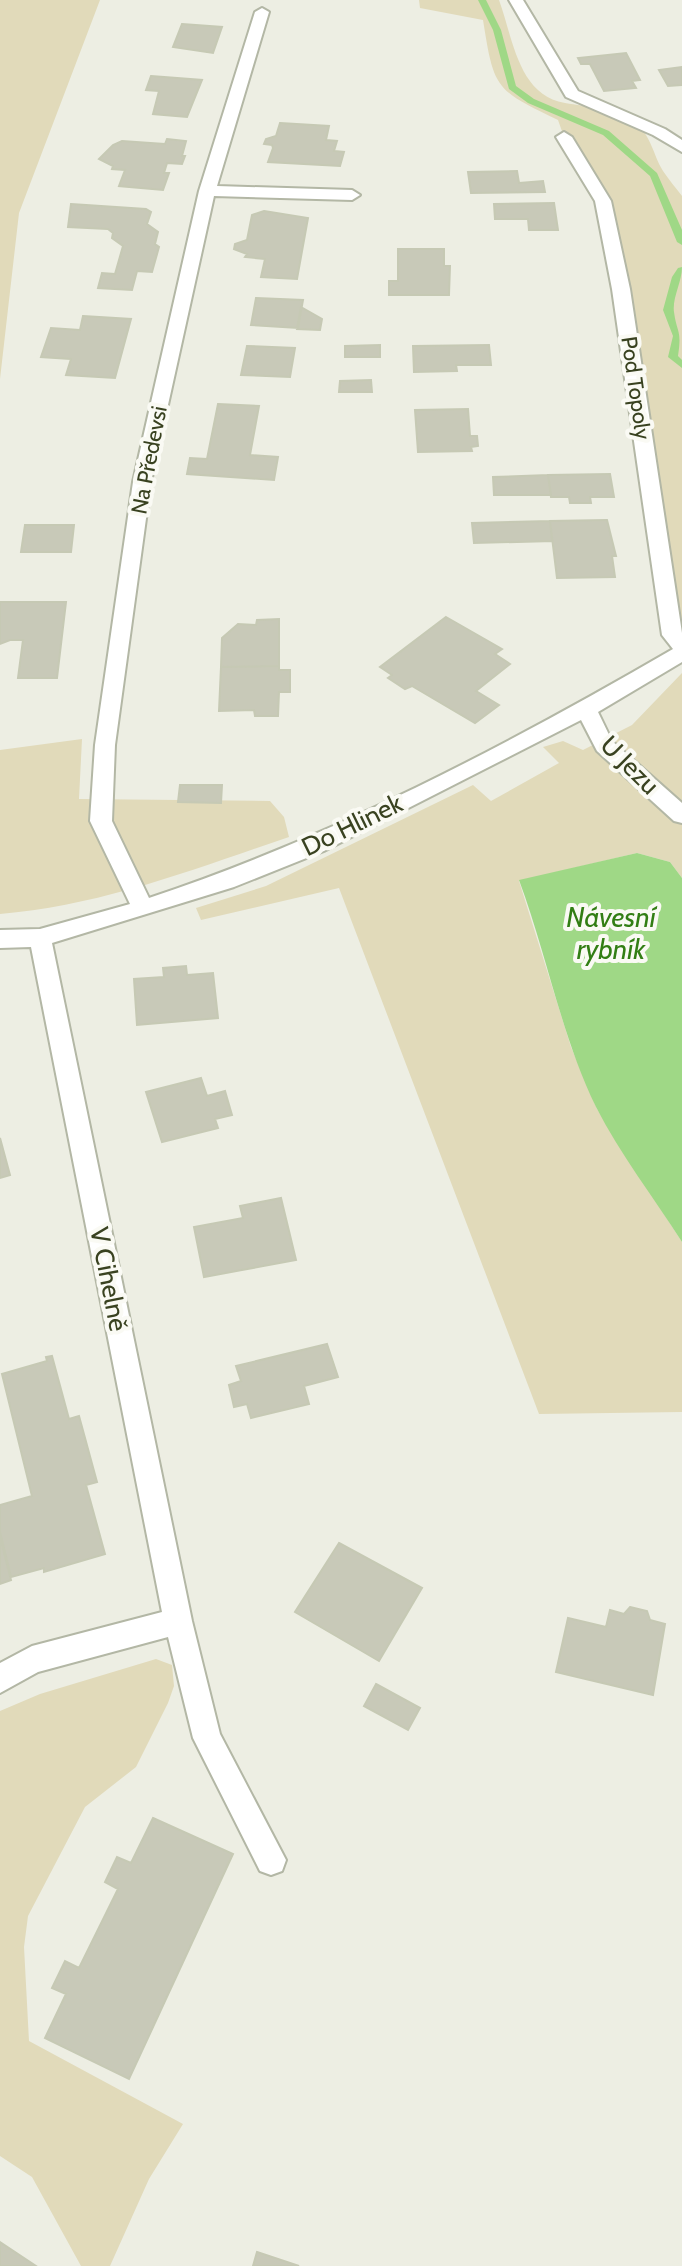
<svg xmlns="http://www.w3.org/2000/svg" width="682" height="2266" font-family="Cabin,sans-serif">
  <rect width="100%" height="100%" fill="#edeee3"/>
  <path fill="#e1daba" d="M 0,0 L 100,0 L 19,213 L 0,379 Z
    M 419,0 L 499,0 C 513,38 518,95 565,103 C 587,107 611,107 631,120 C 651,132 652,153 663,171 C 669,180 676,188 682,196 L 682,633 L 603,201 L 564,137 L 558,120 C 495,90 494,89 483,20 L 420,8 Z
    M 682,673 L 682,878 L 670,862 L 637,853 L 519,881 L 571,1047 L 597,1109 L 682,1242 L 682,1412 L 539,1414 L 339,888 L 201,920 L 196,908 L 266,886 L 473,785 L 491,801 L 559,763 L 543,747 L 563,741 L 583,750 L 632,725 Z
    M 82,739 L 79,799 L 270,801 L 284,817 L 289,837 C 195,869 100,906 0,914 L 0,750 Z
    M 156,1659 L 172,1665 L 174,1686 L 168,1703 L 136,1767 L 85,1807 L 28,1916 L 24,1947 L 29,2041 L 183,2124 L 149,2179 L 110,2266 L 81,2266 L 32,2177 L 0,2156 L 0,1711 L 40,1694 Z"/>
  <path fill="#9fd886" d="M 637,853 L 670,862 L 682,878 L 682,1242 C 654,1198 620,1154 596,1107 C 561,1035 547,955 519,880 Z"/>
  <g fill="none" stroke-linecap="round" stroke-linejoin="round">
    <path fill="#9fd886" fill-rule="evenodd" d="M 478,0 L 486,0 L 501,30 L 516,86 L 534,99 L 609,131 L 657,173 L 682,230 L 682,245 L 677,242 L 650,176 L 603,135 L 528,103 L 509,89 L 493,30 Z
      M 682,267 C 682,282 672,298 674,312 C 677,334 682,329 678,356 L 682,360 L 682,368 L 668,357 L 673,336 L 663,310 L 672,277 L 678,268 Z"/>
  </g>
  <path fill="#c8c9b8" stroke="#c6c9b4" stroke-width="2" d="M 182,24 L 222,27 L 213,53 L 173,47 Z
    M 626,53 L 640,80 L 632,81 L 636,88 L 604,91 L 590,64 L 581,64 L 578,58 Z
    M 682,67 L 682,85 L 668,86 L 659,70 Z
    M 151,76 L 202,80 L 187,117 L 153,114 L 159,91 L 146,90 Z
    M 280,123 L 329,126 L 326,140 L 337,141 L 334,151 L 344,152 L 340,166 L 268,162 L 273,148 L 272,145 L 264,144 L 266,139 L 276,136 Z
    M 167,139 L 186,141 L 182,156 L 185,156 L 182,164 L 167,163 L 164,173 L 169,173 L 163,190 L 119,186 L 125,170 L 112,169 L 113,166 L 99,159 L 113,145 L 122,141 L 165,144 Z
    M 517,171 L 519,183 L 543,181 L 545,192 L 471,193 L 468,172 Z
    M 554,203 L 558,230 L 529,230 L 528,219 L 495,219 L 494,204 Z
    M 71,204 L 146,209 L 151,212 L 147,224 L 158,232 L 155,244 L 159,247 L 152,272 L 137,271 L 132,290 L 98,288 L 102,273 L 115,274 L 123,246 L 112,238 L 113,233 L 108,229 L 68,227 Z
    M 264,211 L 308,218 L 297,279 L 261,277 L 265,259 L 245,257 L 247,254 L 234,249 L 235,244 L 247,240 L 252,215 Z
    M 398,249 L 444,249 L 444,266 L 450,266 L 449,295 L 389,295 L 389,281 L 398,281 Z
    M 256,298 L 303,300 L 298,328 L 251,325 Z
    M 301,307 L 322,319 L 320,330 L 297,329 Z
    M 83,316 L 131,319 L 115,378 L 66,375 L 71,359 L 41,357 L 51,328 L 80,330 Z
    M 380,345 L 380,357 L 345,357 L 345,346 Z
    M 489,345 L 491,365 L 456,365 L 457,371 L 414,372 L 413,346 Z
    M 247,346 L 295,348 L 290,377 L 241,375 Z
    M 371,380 L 372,392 L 339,392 L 340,381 Z
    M 218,404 L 259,406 L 250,455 L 278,457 L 274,480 L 187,474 L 190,458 L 207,459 Z
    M 468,409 L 470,436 L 477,436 L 478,446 L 471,447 L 472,451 L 418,452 L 415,410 Z
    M 610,474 L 614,497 L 590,497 L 591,503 L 570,503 L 569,497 L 551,497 L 548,475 Z
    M 548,475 L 551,495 L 494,495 L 493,477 Z
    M 607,520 L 616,556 L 612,556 L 615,577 L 557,578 L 550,521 Z
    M 550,521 L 552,541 L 474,543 L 472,523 Z
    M 25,525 L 74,525 L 71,552 L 21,552 Z
    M 0,602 L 66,602 L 57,678 L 18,678 L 23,640 L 10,640 L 0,644 Z
    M 446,617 L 502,649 L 495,654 L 510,664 L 476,691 L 499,705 L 475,723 L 412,686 L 405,689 L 388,678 L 392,675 L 380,667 Z
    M 279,619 L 279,666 L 221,667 L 222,638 L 238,624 L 256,625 L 257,620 Z
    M 279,666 L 279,670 L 290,670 L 290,692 L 279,692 L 278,716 L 255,716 L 254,710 L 219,711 L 221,667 Z
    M 180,785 L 222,785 L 221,803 L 178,802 Z
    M 186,966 L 187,975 L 213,973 L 218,1018 L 137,1025 L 134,979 L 164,977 L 163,968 Z
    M 201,1078 L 207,1096 L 225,1091 L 232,1115 L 215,1119 L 218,1128 L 162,1142 L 146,1092 Z
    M 0,1138 L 10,1175 L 0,1178 Z
    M 281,1198 L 296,1260 L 204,1277 L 194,1227 L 243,1218 L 240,1206 Z
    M 327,1344 L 338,1377 L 304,1386 L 309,1404 L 251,1418 L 247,1404 L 234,1407 L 229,1385 L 241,1381 L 236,1366 Z
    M 52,1356 L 69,1419 L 79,1416 L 97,1482 L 86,1485 L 105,1554 L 44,1572 L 44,1568 L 11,1577 L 0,1532 L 0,1505 L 32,1496 L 2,1374 L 47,1361 L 46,1357 Z
    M 0,1537 L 11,1580 L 0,1584 Z
    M 339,1543 L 422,1588 L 379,1661 L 295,1612 Z
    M 630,1607 L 647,1611 L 650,1620 L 665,1624 L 653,1695 L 556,1672 L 568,1618 L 606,1627 L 610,1610 L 624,1614 Z
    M 376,1684 L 420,1708 L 408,1730 L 364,1706 Z
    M 153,1818 L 233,1854 L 129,2079 L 45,2038 L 66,1994 L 52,1988 L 65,1961 L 79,1968 L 118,1889 L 105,1882 L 117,1857 L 131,1863 Z
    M 0,2242 L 36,2266 L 0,2266 Z
    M 257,2252 L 299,2266 L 253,2266 Z"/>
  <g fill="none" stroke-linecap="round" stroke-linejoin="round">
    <g stroke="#b3b7a5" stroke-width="4">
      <path id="minor" d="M 509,0 L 523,0 L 578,91 L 665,129 L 682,140 L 682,152 L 653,135 L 566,97 Z
        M 262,8 L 269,12 L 217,186 L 352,190 L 360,195 L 352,200 L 214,196 L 151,482 L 115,745 L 112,821 L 149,898 C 332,837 506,746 673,649 L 662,635 L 612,289 L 595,201 L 556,137 L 564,132 L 572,137 L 611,201 L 630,289 L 682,633 L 682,662 L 598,712 L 612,741 L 682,803 L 682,823 L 674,821 L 597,751 L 581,720 L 324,851 L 234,887 L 52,943 L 192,1621 L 220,1734 L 286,1860 L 282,1871 L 271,1875 L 260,1871 L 193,1738 L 168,1637 L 38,1672 L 0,1693 L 0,1663 L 32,1646 L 162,1612 L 31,947 L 0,948 L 0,930 L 40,929 L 130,904 L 90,821 L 95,745 L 133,482 L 199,191 L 255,12 Z"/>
    </g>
    <use href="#minor" fill="#fff" fill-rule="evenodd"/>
  </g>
  <g text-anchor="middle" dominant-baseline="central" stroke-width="8" stroke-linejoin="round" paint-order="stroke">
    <g font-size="22" fill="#394220" stroke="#fafaf4">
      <text transform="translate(636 388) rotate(82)">Pod Topoly</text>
      <text transform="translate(149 460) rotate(-79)">Na Předevsi</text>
    </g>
    <g font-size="26" fill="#394220" stroke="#fafaf4">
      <text transform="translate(630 765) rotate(45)">U Jezu</text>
      <text transform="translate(352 825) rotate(-26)">Do Hlinek</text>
      <text transform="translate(109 1279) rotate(79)">V Cihelně</text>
    </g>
    <g font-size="28" font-style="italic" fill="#327e14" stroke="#fafaf4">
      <text x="611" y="917">Návesní<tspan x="611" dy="32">rybník</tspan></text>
    </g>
  </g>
</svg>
